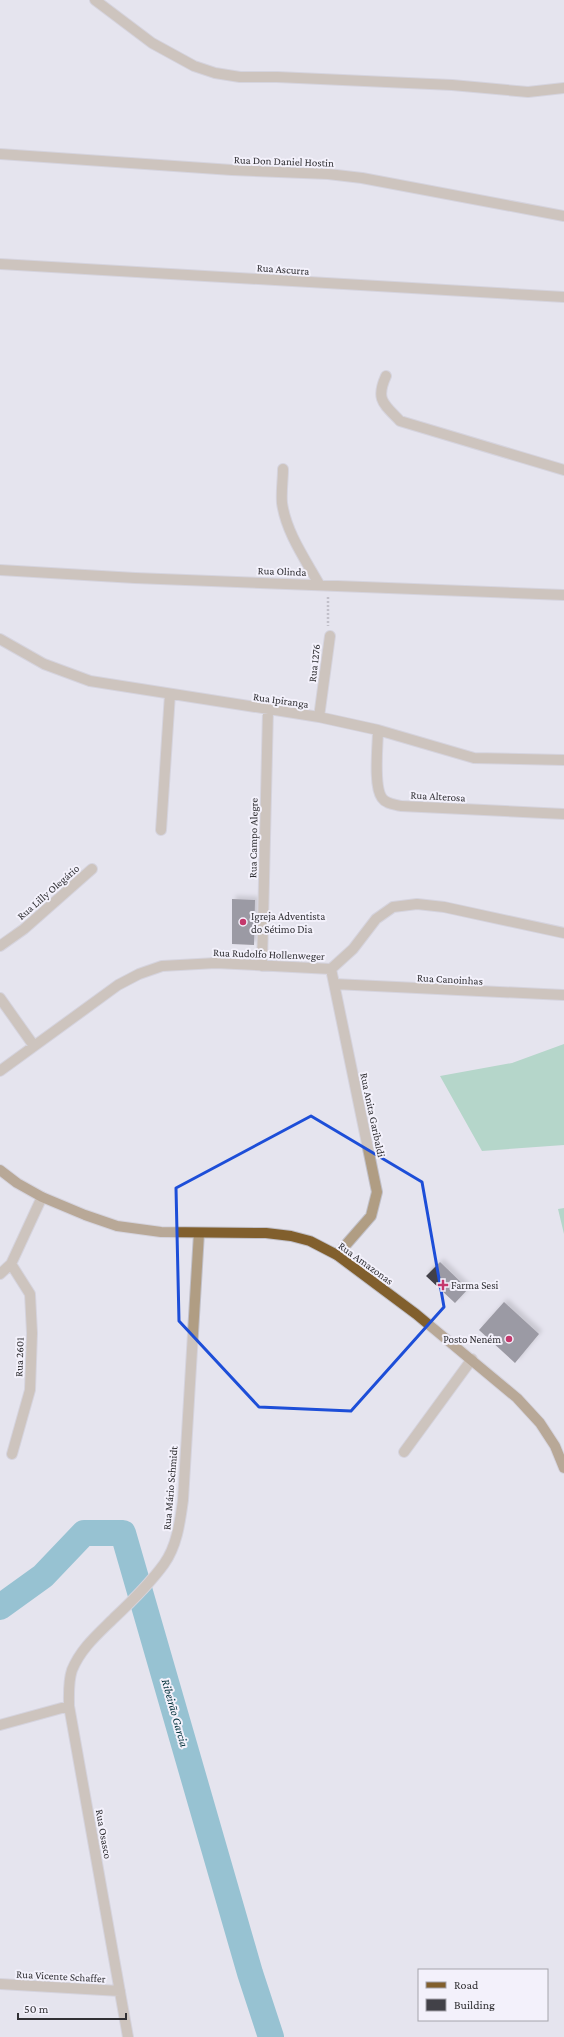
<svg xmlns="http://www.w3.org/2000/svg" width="564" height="2037" font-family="'Crimson Pro',serif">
  <defs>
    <filter id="shadow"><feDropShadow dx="3.5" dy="-3.5" stdDeviation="2" flood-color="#0004"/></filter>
  </defs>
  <rect width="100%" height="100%" fill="#e5e4ee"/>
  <path fill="#7bc59d" d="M 564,1044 L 564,1145 L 482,1151 L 440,1076 L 512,1063 Z
    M 564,1208 L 564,1234 L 558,1209 Z"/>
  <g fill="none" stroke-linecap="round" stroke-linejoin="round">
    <path stroke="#389ab0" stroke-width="26" d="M 0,1607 L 43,1576 L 84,1533 L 123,1533 L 250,1973 L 271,2037"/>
  </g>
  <path fill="#424148" filter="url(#shadow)" d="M 232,899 L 255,900 L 254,945 L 232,944 Z
    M 440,1262 L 468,1289 L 455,1303 L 426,1276 Z
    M 504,1302 L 539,1334 L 515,1363 L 479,1330 Z"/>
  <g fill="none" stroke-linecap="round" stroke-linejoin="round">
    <g stroke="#c1c0c9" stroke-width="12">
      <path id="minor" d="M 95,0 L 152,43 L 194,66 L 215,73 L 240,77 L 277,77 L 452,85 L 528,92 L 564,88
        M 0,154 L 232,170 L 328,174 L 362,178 L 564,216
        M 0,264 L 564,297
        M 386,376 C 375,400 384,404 400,421 L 564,470
        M 283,469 C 283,480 281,492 282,503 C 286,532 305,559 319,584
        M 0,570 L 135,578 L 564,595
        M 0,639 L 44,664 L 90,681 L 319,717 L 378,730 L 474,758 L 564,760
        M 319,717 L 330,636
        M 378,730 C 378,745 373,786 382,798 C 386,804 394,804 401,806 L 564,814
        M 161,830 L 170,694
        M 0,946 L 24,929 L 92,869
        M 262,966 L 268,710
        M 331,969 L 377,1192 L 371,1216 L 337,1255
        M 334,984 L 564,995
        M 0,998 L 34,1046
        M 0,1071 L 118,985 L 139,974 L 162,966 L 216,963 L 331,969 L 353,949 L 376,919 L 393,907 L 417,904 L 444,907 L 564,933
        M 11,1264 L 30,1294 L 32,1333 L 30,1390 L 12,1454
        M 0,1274 L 11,1264 L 42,1197
        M 404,1452 L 472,1359
        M 0,1725 L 69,1706
        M 0,1984 L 120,1991
        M 128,2037 L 69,1706 C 69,1694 68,1682 72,1670 C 81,1648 98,1634 114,1618 C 130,1603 151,1582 164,1564 C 177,1546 180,1522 183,1500 L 199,1233"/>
    </g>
    <g stroke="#c1c0c9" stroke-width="12">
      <path id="major" d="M 0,1170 L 17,1183 L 42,1197 L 85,1215 L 117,1226 L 161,1232 L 266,1233 L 291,1236 L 310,1241 L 337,1255 L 416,1314 L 517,1398 L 540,1423 L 555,1446 L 564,1468"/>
    </g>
    <path stroke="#97969d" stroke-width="2.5" stroke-dasharray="2 2" stroke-linecap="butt" d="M 328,597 L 328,626"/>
    <use href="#minor" stroke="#b09d83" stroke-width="10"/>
    <use href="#major" stroke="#815f2d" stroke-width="10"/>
  </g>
  <path d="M0 0H564V2037H0ZM 311,1116 L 422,1182 L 444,1307 L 351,1411 L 259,1407 L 179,1321 L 176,1188 Z" fill="#e5e4ee" fill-opacity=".55" fill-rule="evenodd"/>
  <path fill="none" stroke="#1d4ed8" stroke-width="3" stroke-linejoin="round" d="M 311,1116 L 422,1182 L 444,1307 L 351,1411 L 259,1407 L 179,1321 L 176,1188 Z"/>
  <g fill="#c4386c" stroke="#f3f1fb" stroke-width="1.5">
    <circle cx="243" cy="922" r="4"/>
    <path d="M441 1279h4v4h4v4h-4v4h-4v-4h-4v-4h4z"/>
    <circle cx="509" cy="1339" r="4"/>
  </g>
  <g text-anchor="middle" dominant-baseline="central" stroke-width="4" stroke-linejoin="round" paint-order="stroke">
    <g font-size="11" fill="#313034" stroke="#f3f1fb">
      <text transform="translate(284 161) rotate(2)">Rua Don Daniel Hostin</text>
      <text transform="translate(283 269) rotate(4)">Rua Ascurra</text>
      <text transform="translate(282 571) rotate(2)">Rua Olinda</text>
      <text transform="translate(314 663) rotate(-83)">Rua 1276</text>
      <text transform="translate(281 700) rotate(8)">Rua Ipiranga</text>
      <text transform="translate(438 796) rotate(3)">Rua Alterosa</text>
      <text transform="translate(253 838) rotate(-89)">Rua Campo Alegre</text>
      <text transform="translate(48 892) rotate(-41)">Rua Lilly Olegário</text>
      <text transform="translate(269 954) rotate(2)">Rua Rudolfo Hollenweger</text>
      <text transform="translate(450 979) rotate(3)">Rua Canoinhas</text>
      <text transform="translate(373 1115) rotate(78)">Rua Anita Garibaldi</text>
      <text transform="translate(366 1263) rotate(36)">Rua Amazonas</text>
      <text transform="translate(19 1357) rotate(-88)">Rua 2601</text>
      <text transform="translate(170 1488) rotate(-85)">Rua Mário Schmidt</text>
      <text transform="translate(104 1834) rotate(80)">Rua Osasco</text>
      <text transform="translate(61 1976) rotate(3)">Rua Vicente Schaffer</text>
    </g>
    <g font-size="11" fill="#313034" stroke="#f3f1fb" text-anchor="start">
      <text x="251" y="916">Igreja Adventista<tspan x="251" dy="13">do Sétimo Dia</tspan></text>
      <text x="451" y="1285">Farma Sesi</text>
      <text x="501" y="1339" text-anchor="end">Posto Neném</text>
    </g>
    <g font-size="12" font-style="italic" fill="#013039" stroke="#f3f1fb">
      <text transform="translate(175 1713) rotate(74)">Ribeirão Garcia</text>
    </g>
  </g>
  <rect x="418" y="1969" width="130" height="52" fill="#f3f1fb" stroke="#a5a4ab"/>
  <rect x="426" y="1982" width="20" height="6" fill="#815f2d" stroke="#a5a4ab"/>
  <text x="454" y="1989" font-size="12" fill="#313034">Road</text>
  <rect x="426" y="1999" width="20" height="12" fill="#424148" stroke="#a5a4ab"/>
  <text x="454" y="2009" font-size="12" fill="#313034">Building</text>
  <path d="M18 2013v6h108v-6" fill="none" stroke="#313034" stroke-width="2"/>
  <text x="24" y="2013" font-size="12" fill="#313034" stroke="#f3f1fb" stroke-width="3" paint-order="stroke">50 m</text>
</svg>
